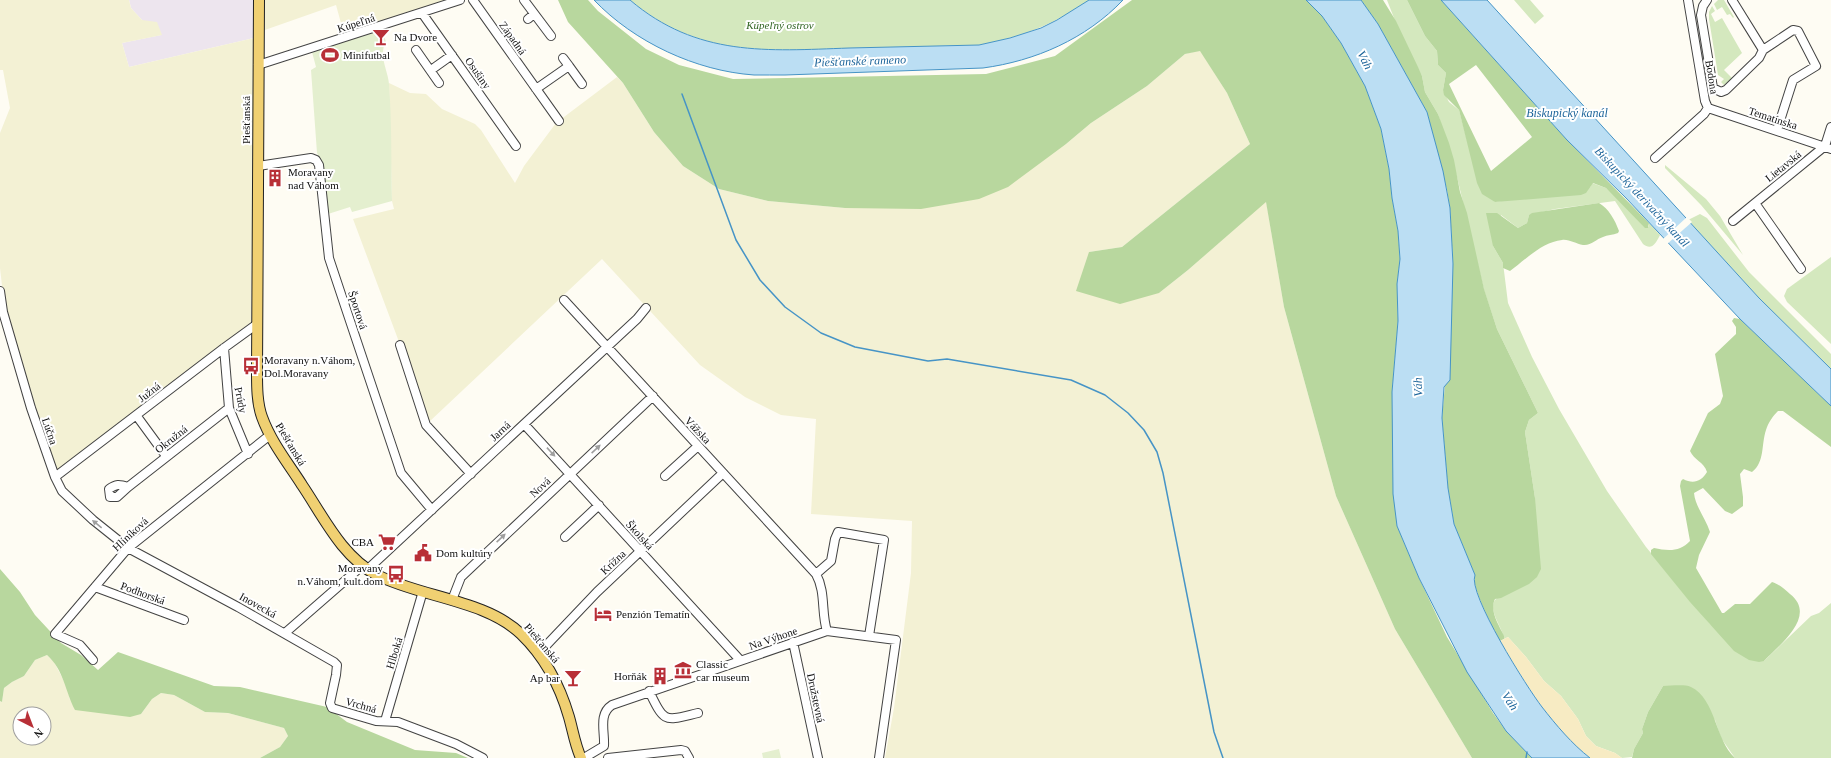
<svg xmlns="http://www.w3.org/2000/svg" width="1831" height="758" font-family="'Times New Roman',serif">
  <rect width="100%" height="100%" fill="#fefcf3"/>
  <path fill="#ede5ee" d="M 129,0 L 263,0 L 262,31 L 254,38 L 129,67 L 122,43 L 161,35 L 142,20 L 131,8 Z"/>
  <path fill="#f3f1d4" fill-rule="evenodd" d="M 0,0 L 129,0 L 131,8 L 142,20 L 157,22 L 162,35 L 122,43 L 129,67 L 254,38 L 251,325 L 58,472 L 31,405 L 4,303 L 0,268 L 0,133 L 10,108 L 3,70 L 0,70 Z
    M 263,0 L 446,0 L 344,34 L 336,5 L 262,31 Z
    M 1200,50 L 1227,93 L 1250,144 L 1122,247 L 1089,252 L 1159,293 L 1188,270 L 1266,201 L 1284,307 L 1336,496 L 1395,629 L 1472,758 L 885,758 L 894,708 L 911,573 L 912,521 L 811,514 L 816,419 L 781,415 L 745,397 L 700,365 L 602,259 L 429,422 L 353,219 L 394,209 L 392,201 L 389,83 L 410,93 L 426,94 L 442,109 L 475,124 L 481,130 L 515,183 L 524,166 L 556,123 L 617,77 L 623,83 L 654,132 L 683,166 L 719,189 L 768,201 L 845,208 L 1066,144 L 1091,123 L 1147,86 L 1185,54 Z
    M 47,655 L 54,662 L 67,687 L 70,700 L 141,714 L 152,699 L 161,693 L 174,695 L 205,712 L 228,713 L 284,728 L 288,736 L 280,747 L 260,758 L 0,758 L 0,701 L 2,702 L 4,688 L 12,682 L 24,676 L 35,660 ZM 20,714 L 44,714 L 44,738 L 20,738 Z"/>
  <path fill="#d4e8be" d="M 630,0 L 1089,0 C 1051,26 1024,36 979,45 C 935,46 890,47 846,49 C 764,51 697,56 630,0 Z
    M 1387,0 L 1407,0 L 1425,36 L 1437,51 L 1438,65 L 1446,73 L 1443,90 L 1449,102 L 1459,110 L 1471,155 L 1495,202 L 1590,187 L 1592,183 L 1606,188 L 1649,227 L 1649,223 L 1660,235 C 1656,243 1652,251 1643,244 L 1615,201 L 1555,209 L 1529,215 L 1527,223 L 1518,228 L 1501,215 L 1493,246 L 1503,263 L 1508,303 L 1532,357 L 1559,409 L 1607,491 L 1646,547 L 1710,624 L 1764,661 L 1811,616 L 1819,613 L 1831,603 L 1831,758 L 1735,758 L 1721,738 L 1715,720 L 1663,686 L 1648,712 L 1642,729 L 1643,733 L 1634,749 L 1632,757 L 1622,758 L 1615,753 L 1596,746 L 1586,736 L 1578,719 L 1561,696 L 1544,681 L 1526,657 L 1508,637 L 1504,639 C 1503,627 1485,608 1497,598 L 1535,498 L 1525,432 L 1529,420 L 1538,413 L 1497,329 L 1484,290 L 1457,177 L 1438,114 L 1425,92 L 1422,76 L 1401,36 Z
    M 1514,0 L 1530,0 L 1544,16 L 1535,24 Z
    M 1718,0 L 1724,0 L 1734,17 L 1733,18 L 1730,14 L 1727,15 L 1722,7 L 1717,10 L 1714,4 Z
    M 1712,6 L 1715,11 L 1711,14 L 1715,22 L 1722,18 L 1742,53 L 1724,70 L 1732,78 L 1724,85 L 1721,82 L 1724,79 L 1718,75 L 1709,19 L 1709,12 Z
    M 1665,165 L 1706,199 L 1720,216 L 1743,255 L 1701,205 L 1665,168 Z
    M 1700,214 L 1707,218 L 1749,272 L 1831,354 L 1831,369 L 1759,298 L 1688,220 Z
    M 1831,257 L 1831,344 L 1787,302 L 1784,296 L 1787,289 Z"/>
  <path fill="#b8d79e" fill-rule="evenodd" d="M 558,0 L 588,0 L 598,11 L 646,49 L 679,65 L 733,79 L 986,74 L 1055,56 L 1132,0 L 1306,0 L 1322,16 L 1341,43 L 1365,86 L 1381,129 L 1389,169 L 1392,198 L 1398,231 L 1400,259 L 1397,284 L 1398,321 L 1392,392 L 1397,526 L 1419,578 L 1447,637 L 1493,713 L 1506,731 L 1532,758 L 1472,758 L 1395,629 L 1336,496 L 1284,307 L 1266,202 L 1188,270 L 1159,293 L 1120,304 L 1076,291 L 1089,252 L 1122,247 L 1250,144 L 1227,93 L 1200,51 L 1185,54 L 1147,86 L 1091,123 L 1066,144 L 1008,187 L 979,199 L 921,209 L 845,208 L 768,201 L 719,189 L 683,166 L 654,132 L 623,83 L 568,22 Z
    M 1361,0 L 1383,0 L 1396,21 L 1418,67 L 1422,76 L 1425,92 L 1438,114 L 1449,143 L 1454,160 L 1460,192 L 1467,213 L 1484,289 L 1497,329 L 1538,413 L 1529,420 L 1525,432 L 1535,498 L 1541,569 L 1537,577 L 1529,584 L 1501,598 L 1495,599 C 1489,611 1499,625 1504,636 L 1504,639 L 1500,641 C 1494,629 1470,586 1475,575 L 1454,524 L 1448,488 L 1442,418 L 1451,319 L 1453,264 L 1450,208 L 1447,190 L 1427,112 L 1378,24 Z
    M 1407,0 L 1441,0 L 1567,140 L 1649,223 L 1648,228 L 1645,228 L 1606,188 L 1593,183 L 1586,193 L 1581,195 L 1495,202 L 1482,194 L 1477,183 L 1459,110 L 1444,95 L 1443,90 L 1446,73 L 1438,65 L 1437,51 L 1425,36 ZM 1476,65 L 1532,137 L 1491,171 L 1449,84 Z
    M 1599,203 C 1609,209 1615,220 1619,231 L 1618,233 C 1613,235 1607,235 1603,237 C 1596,239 1591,246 1583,245 C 1576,244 1569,239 1562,240 C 1542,242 1525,260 1510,271 L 1503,268 L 1503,263 L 1493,246 L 1486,213 L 1497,213 L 1518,228 L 1527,223 L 1529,215 L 1532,213 Z
    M 1734,318 L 1740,319 L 1831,406 L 1831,447 L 1783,411 L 1778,411 C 1773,416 1768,423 1766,430 C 1761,445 1765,462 1752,472 L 1744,469 L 1740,474 L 1743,497 L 1743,506 L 1732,514 L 1725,511 L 1703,488 L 1694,493 C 1695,506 1706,519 1710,532 L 1699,555 L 1696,568 L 1722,613 L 1724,613 L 1735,604 L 1750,604 L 1772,582 C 1779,584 1784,589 1790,594 C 1818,616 1779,645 1764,661 L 1759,662 L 1749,660 L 1734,651 L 1690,602 L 1651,554 L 1651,550 L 1654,548 C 1668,551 1680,552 1690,541 L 1680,486 L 1681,481 L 1683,479 C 1693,484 1701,482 1707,472 C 1704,462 1694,460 1690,451 L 1708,413 L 1720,404 L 1723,396 L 1715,354 L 1736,334 L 1736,327 L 1732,321 Z
    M 0,569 L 20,592 L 35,615 L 61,643 L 81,655 L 98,670 L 118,652 L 214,686 L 240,687 L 327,707 L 347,722 L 415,750 L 456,753 L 468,758 L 260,758 L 280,747 L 288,736 L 284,728 L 228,713 L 205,712 L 174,695 L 161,693 L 152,699 L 141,714 L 130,717 L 75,710 C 65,691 64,670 47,655 L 35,660 L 24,676 L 12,682 L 4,688 L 2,702 L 0,701 Z
    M 1663,686 C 1671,686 1684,684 1691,687 C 1716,699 1715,740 1735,758 L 1632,758 L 1634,749 L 1643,733 L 1642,729 L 1648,712 Z"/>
  <path fill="#f7ebc3" d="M 1508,637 L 1526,657 L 1544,681 L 1561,696 L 1578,719 L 1586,736 L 1596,746 L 1615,753 L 1622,758 L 1590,758 C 1551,728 1525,682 1500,641 Z"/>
  <path fill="#e4efcf" d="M 379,29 L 382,29 L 386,42 C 378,55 388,70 389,84 C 392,123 391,162 392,201 L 352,212 L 350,207 L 328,214 L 321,161 L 317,153 L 311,70 L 316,67 L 312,52 Z
    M 779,749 L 781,758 L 763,758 L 762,753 Z"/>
  <path fill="#bbdef3" stroke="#4694c6" d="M 594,0 L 630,0 C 697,57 767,51 849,48 C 892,47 936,46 979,45 L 1010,38 L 1041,28 L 1057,20 L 1089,0 L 1123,0 C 1086,39 1035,61 983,68 L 785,75 C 775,75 764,75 754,75 C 696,71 634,42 594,0 Z
    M 1306,0 L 1361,0 L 1378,24 L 1427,112 L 1443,171 L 1450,208 L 1453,264 L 1450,380 L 1444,387 L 1442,418 L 1448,488 L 1454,524 L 1475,575 C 1467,593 1528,689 1542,707 C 1556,725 1572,744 1590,758 L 1532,758 L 1506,731 L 1467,672 L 1419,578 L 1397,526 L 1393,494 L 1392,392 L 1398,321 L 1397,284 L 1400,259 L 1398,231 L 1392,198 L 1389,169 L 1381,129 L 1365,86 L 1341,43 L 1322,16 Z
    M 1441,0 L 1487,0 L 1759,298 L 1831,369 L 1831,406 L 1740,319 L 1626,198 L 1567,140 Z"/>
  <path fill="#fefcf3" d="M 1687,217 L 1692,222 L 1666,245 L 1662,240 Z"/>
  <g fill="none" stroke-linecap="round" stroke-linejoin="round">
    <path stroke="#4694c6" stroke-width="1.5" d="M 682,94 L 736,240 L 760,280 L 785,307 L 821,333 L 855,347 L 928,361 L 947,359 L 1071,380 L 1105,395 L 1128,413 L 1144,430 L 1157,452 L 1163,473 L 1214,732 L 1223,758
      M 1526,758 L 1527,752"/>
    <g stroke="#434343" stroke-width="10">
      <path id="minor" d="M 473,0 L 559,121
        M 524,0 L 551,36
        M 1707,0 L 1703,6 L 1701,15 L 1713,88 L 1721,92 L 1726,90 L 1759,58 L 1763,50
        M 1732,0 L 1763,50
        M 422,13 L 516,146
        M 528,19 L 534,14
        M 416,50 L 439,83
        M 1763,50 L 1793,30 L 1798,31 L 1816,66 L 1793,80 L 1777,130
        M 258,65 L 460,0
        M 569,66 L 582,84
        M 431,70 L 452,55
        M 536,89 L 569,66 L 563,58
        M 1708,108 L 1831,149
        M 1655,158 L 1704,114 L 1708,108 L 1705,101 L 1688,0
        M 258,166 L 311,158 L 316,160 L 319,165 L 329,258 L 345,306 L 401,473 L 432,510
        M 1755,203 L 1801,269
        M 1733,221 L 1825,146 L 1831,127
        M 0,291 L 3,312 L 31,408 L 55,477 L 62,491 L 93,520 L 128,548 L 238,607 L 334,662 L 337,665 L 336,675 L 330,703 L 332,708 L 376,721 L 398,722 L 456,744 L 483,758
        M 564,300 L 816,574 C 826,592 821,613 827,631
        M 400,345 L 426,425 L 471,474
        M 224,348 L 229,408 L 248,454
        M 136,415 L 166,456
        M 524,424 L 740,660
        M 665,476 L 698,446
        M 55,477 L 224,348 L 257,324
        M 128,487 L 117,497 L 110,497 L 109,489 C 116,484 119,484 128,487 L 229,408
        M 565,537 L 599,505
        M 368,569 L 637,319 L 646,308
        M 816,574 L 831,561 L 835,539 L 838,532 L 884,540 L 869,636
        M 95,587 L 184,620
        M 452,600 L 461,577 L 653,396
        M 285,633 L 363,565
        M 793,642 L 818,758
        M 538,654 L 597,592 L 723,473
        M 93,660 L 80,645 L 55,634 L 128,548 L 270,435
        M 649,691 C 665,724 664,721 698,713
        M 385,721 L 423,591
        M 584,758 L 604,746 C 605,732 598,714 612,705 L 827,631 L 896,640 L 879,758
        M 608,758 L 681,750 L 685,751 L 689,758"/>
    </g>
    <g stroke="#212121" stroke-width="12">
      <path id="major" d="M 259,0 L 257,372 C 257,387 257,403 262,417 C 271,442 288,463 302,485 C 323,516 342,557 377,575 C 420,597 486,600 521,634 C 545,657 560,686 569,717 C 573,731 575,745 581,758"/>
    </g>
    <use href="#minor" stroke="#fff" stroke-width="8"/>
    <use href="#major" stroke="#f0d072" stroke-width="10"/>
  </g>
  <defs><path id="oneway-solid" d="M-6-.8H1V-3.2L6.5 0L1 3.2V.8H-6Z"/></defs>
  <g fill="#9f9f9f">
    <use href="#oneway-solid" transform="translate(596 449) rotate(-43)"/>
    <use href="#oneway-solid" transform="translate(551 452) rotate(47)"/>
    <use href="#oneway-solid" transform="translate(97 524) rotate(-141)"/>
    <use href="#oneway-solid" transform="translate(501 538) rotate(-43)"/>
  </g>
  <defs>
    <g id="bar-bare" transform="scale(1.38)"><path d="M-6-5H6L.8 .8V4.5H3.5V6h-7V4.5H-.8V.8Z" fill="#b82f37" stroke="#fff" stroke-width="2.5" paint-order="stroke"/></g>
    <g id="stadium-bare" transform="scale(1.38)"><path d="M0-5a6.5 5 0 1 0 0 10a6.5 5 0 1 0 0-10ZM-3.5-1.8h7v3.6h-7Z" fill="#b82f37" stroke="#fff" stroke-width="2.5" paint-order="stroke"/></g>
    <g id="building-bare" transform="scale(1.38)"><path d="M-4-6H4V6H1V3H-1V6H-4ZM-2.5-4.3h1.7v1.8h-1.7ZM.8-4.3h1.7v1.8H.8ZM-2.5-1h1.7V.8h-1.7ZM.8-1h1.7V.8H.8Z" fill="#b82f37" stroke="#fff" stroke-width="2.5" paint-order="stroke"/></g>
    <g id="bus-bare" transform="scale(1.38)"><path d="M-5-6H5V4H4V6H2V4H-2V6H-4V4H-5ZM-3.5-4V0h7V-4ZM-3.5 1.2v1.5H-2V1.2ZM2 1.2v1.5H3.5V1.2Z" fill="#b82f37" stroke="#fff" stroke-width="2.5" paint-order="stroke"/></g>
    <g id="supermarket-bare" transform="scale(1.38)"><path d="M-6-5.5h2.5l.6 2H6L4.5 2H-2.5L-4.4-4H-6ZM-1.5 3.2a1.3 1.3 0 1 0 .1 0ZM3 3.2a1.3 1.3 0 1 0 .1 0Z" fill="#b82f37" stroke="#fff" stroke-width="2.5" paint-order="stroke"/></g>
    <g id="civic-bare" transform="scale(1.38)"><path d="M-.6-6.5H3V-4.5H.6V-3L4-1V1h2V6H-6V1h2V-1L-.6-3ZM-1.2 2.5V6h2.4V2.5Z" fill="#b82f37" stroke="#fff" stroke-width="2.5" paint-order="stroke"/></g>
    <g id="hotel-bare" transform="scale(1.38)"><path d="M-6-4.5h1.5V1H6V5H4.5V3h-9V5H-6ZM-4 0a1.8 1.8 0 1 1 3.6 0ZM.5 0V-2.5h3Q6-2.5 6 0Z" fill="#b82f37" stroke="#fff" stroke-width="2.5" paint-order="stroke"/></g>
    <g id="museum-bare" transform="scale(1.38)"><path d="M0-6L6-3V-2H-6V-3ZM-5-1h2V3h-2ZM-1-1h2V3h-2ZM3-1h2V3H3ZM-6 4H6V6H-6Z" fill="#b82f37" stroke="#fff" stroke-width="2.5" paint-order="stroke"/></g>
  </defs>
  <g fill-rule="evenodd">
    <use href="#bar-bare" x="381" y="37"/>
    <use href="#stadium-bare" x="330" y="55"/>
    <use href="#building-bare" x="275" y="178"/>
    <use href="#bus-bare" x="251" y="366"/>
    <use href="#supermarket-bare" x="387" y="542"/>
    <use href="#civic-bare" x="423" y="553"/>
    <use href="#bus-bare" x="396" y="574"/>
    <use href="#hotel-bare" x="603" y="614"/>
    <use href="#museum-bare" x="683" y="670"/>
    <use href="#building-bare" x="660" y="676"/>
    <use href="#bar-bare" x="573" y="678"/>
  </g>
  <g text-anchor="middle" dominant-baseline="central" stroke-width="4" stroke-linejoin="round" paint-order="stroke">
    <g font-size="11" fill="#101010" stroke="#fff">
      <text transform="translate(356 23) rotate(-18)">Kúpeľná</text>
      <text transform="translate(513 38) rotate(55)">Západná</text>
      <text transform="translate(478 73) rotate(55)">Osušiny</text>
      <text transform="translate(1712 77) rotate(81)">Bodona</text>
      <text transform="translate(1773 118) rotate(18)">Tematínska</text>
      <text transform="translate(246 120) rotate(-90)">Piešťanská</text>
      <text transform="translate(1783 166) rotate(-39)">Lietavská</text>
      <text transform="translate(358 310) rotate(72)">Športová</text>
      <text transform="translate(149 392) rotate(-38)">Južná</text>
      <text transform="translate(241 400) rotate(79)">Prúdy</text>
      <text transform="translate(698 430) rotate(47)">Vážska</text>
      <text transform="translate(50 431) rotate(71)">Lúčna</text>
      <text transform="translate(500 431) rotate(-43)">Jarná</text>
      <text transform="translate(171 439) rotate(-38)">Okružná</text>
      <text transform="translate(291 444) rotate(59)">Piešťanská</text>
      <text transform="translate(540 487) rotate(-43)">Nová</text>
      <text transform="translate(130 534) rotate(-43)">Hliníková</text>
      <text transform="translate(640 535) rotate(48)">Školská</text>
      <text transform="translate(613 562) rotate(-43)">Krížna</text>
      <text transform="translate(143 593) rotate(20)">Podhorská</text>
      <text transform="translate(258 605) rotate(29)">Inovecká</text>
      <text transform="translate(773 638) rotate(-19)">Na Výhone</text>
      <text transform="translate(542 643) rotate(50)">Piešťanská</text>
      <text transform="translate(394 653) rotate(-73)">Hlboká</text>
      <text transform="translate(816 698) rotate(78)">Družstevná</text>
      <text transform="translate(361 705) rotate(16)">Vrchná</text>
    </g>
    <g font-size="11" font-style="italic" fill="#316523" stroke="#fff">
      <text x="780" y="25">Kúpeľný ostrov</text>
    </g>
    <g font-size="11" fill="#101010" stroke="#fff" text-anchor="start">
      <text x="394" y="37">Na Dvore</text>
      <text x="343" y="55">Minifutbal</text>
      <text x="288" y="172">Moravany<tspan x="288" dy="13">nad Váhom</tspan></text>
      <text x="264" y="360">Moravany n.Váhom,<tspan x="264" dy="13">Dol.Moravany</tspan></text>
      <text x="374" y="542" text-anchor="end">CBA</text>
      <text x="436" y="553">Dom kultúry</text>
      <text x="383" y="568" text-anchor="end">Moravany<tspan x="383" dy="13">n.Váhom, kult.dom</tspan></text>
      <text x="616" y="614">Penzión Tematín</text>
      <text x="696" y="664">Classic<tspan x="696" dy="13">car museum</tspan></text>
      <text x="647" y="676" text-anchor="end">Horňák</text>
      <text x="560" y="678" text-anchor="end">Ap bar</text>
    </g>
    <g font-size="12" font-style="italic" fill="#1f669b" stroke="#fff">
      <text transform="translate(1365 60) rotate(63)">Váh</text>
      <text transform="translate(860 61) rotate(-2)">Piešťanské rameno</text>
      <text x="1567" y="113">Biskupický kanál</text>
      <text transform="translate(1642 197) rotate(47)">Biskupický derivačný kanál</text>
      <text transform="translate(1418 387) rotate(-92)">Váh</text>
      <text transform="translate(1510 701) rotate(57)">Váh</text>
    </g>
  </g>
  <g transform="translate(32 726) rotate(138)"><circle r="19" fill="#ffffff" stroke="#9f9f9f"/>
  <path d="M0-3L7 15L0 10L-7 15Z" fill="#b82f37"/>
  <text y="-6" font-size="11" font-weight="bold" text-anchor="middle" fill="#101010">N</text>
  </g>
</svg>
